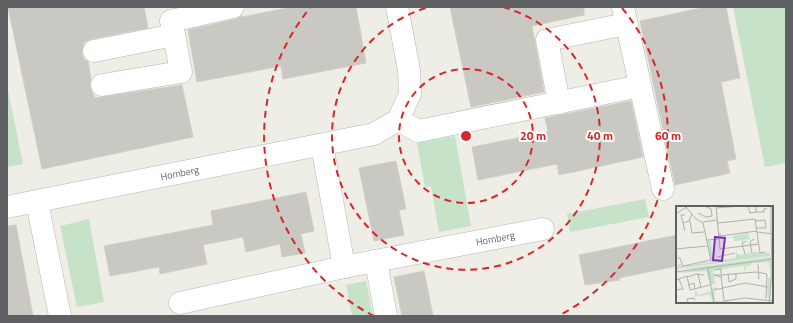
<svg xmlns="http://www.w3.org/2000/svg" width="793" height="323" font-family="'Titillium Web',sans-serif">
  <rect width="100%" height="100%" fill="#eeede6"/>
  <path fill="#c6e2c8" d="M 733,7 L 784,7 L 786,16 L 786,163 L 765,167 Z
    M 7,85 L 23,164 L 7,167 Z
    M 455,136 L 471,226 L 439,232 L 431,186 L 425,187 L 417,143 Z
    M 645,199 L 649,217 L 570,232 L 567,214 Z
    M 89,219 L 104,302 L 77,307 L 60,226 Z
    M 366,281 L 373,316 L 352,316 L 346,285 Z"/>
  <path fill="#c9c8c2" stroke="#d2cfc5" d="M 8,7 L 144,7 L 148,28 L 92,39 L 84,42 L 82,53 L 84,59 L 88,61 L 91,79 L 90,87 L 95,98 L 182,85 L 193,137 L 42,169 Z
    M 292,7 L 356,7 L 366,63 L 283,79 L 281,66 L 197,82 L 188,30 L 236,19 L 242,16 L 242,17 Z
    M 450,7 L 584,7 L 584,15 L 532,26 L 544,92 L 471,107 Z
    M 706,7 L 726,7 L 737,63 L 740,78 L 721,82 L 736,159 L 727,161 L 730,173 L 675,185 L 640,21 Z
    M 631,101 L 643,157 L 559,175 L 557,164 L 478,180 L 472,147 L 548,132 L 545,118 Z
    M 396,161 L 406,209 L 399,210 L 404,235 L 374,241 L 359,168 Z
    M 306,192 L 314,231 L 301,234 L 305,253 L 282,257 L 280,244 L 246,252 L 243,237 L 203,245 L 207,264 L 160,274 L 159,267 L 110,276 L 104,246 L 213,225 L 211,211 Z
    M 16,225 L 33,316 L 7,316 L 7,226 Z
    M 677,235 L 677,266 L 619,278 L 620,280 L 585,285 L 579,255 Z
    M 424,271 L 433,316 L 402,316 L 394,277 Z"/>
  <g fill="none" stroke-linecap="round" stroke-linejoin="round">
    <g stroke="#b3b5b9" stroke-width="23">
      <g id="minor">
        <path d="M 623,7 L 663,189"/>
        <path d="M 94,51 L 174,35 L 171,21 L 233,7"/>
        <path d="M 102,85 L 181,72 L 174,35"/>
        <path d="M 559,103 L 547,40 L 626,24"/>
        <path d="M 398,120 L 418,131 L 640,86"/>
        <path d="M 37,202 L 60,316"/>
        <path id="s1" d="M 7,207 L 374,134 L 398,120 L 410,94 L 409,70 L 397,7"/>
        <path d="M 376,261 L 386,316"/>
        <path id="s2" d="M 344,267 L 543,229"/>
        <path d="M 180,303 L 344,267 L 322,145"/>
      </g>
    </g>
    <use href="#minor" stroke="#fff" stroke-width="22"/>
  </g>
  <g fill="none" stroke="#d62828" stroke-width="2" stroke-dasharray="7 5">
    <circle cx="466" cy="136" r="67"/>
    <path d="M503 7A134 134 0 1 1 429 7"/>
    <path d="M374 316A202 202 0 0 1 310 8M622 8A202 202 0 0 1 558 316"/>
  </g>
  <g text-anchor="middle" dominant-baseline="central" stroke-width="4" stroke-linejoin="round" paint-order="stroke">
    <g font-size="10" fill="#5e6064" stroke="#fff">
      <text stroke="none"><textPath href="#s1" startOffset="176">Homberg</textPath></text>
      <text stroke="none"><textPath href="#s2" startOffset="154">Homberg</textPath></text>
    </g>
  </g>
  <g transform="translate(676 206)">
    <rect width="97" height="97" fill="#eeede6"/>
    <path d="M 72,27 L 75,36 L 73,33 L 67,34 L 67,37 L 65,34 L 59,35 L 57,31 L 44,33 ZM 35,34 L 37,55 L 60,52 L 60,42 L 61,48 L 63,49 L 79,46 L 94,47 L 94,50 L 0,63 L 4,57 L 6,60 L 35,56 L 33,48 L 29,47 L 33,48 L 31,35 ZM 95,51 L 94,53 L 74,56 L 94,54 L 96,56 L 95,94 L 93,93 L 94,82 L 92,92 L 91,82 L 88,82 L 91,81 L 92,84 L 92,72 L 95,71 L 93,56 L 75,57 L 75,59 L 70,60 L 69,66 L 68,60 L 37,64 L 39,78 L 35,79 L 36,82 L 39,82 L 39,79 L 40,82 L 45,84 L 38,83 L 39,95 L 53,95 L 51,97 L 37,97 L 34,88 L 19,91 L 19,83 L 22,89 L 36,85 L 33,70 L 34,79 L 31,79 L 34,79 L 30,65 L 0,67 L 27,62 L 0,64 Z" fill="#c6e2c8"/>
    <path fill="none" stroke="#b0b1ae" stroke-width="1" d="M 40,0 L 44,43 L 83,38M 72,0 L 74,7 L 80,6 L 80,0M 40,2 L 65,0M 80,6 L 88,6 L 88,3 L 91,2M 22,7 L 30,11 L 36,10 L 35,3 L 28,0M 0,8 L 12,0M 9,9 L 5,9 L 9,25M 14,15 L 16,27 L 28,26M 79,15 L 89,14 L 90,22 L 80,22M 27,16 L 41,14M 7,17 L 13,15 L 16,8M 42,17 L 79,13 L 84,47 L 89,46M 95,22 L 96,66M 95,23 L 95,0M 81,26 L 97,28M 44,27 L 44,30 L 81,25M 30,34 L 43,33M 0,43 L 31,40M 76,47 L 74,36 L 78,33M 69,48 L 66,37 L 70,35M 41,51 L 59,47M 0,52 L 4,52 L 7,60 L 35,54 L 27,17 L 20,13 L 10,1M 82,58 L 83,73M 32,62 L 38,97M 38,64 L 45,63 L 45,68M 0,66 L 97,53M 22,68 L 25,81M 52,68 L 53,76 L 60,73 L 60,67M 45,69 L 38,69 L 45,71M 11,71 L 21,68 L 28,69M 0,74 L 11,70 L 14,84 L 34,79M 12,79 L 18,77 L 19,83M 0,84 L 7,83 L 3,73M 38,84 L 69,77 L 92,81M 90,93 L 91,68 L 80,66 L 45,69 L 48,95 L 69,92 L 97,95M 12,96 L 11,93 L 18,92 L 19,94M 93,97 L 96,65"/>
    <path fill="#7b2cbf" fill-opacity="0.15" stroke="#7b2cbf" stroke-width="2" d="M 39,31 L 49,32 L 46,55 L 37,54 Z"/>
    <rect width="97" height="97" fill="none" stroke="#5e6064" stroke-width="2"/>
  </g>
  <circle cx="466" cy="136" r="6" fill="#d62828" stroke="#fff" stroke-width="2"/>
  <g font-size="12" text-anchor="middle" font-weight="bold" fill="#d62828" stroke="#fff" stroke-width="4" stroke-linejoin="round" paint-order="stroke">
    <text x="533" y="140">20 m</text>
    <text x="600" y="140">40 m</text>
    <text x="668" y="140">60 m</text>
  </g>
  <rect width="793" height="323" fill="none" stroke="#5e6064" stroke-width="16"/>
</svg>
